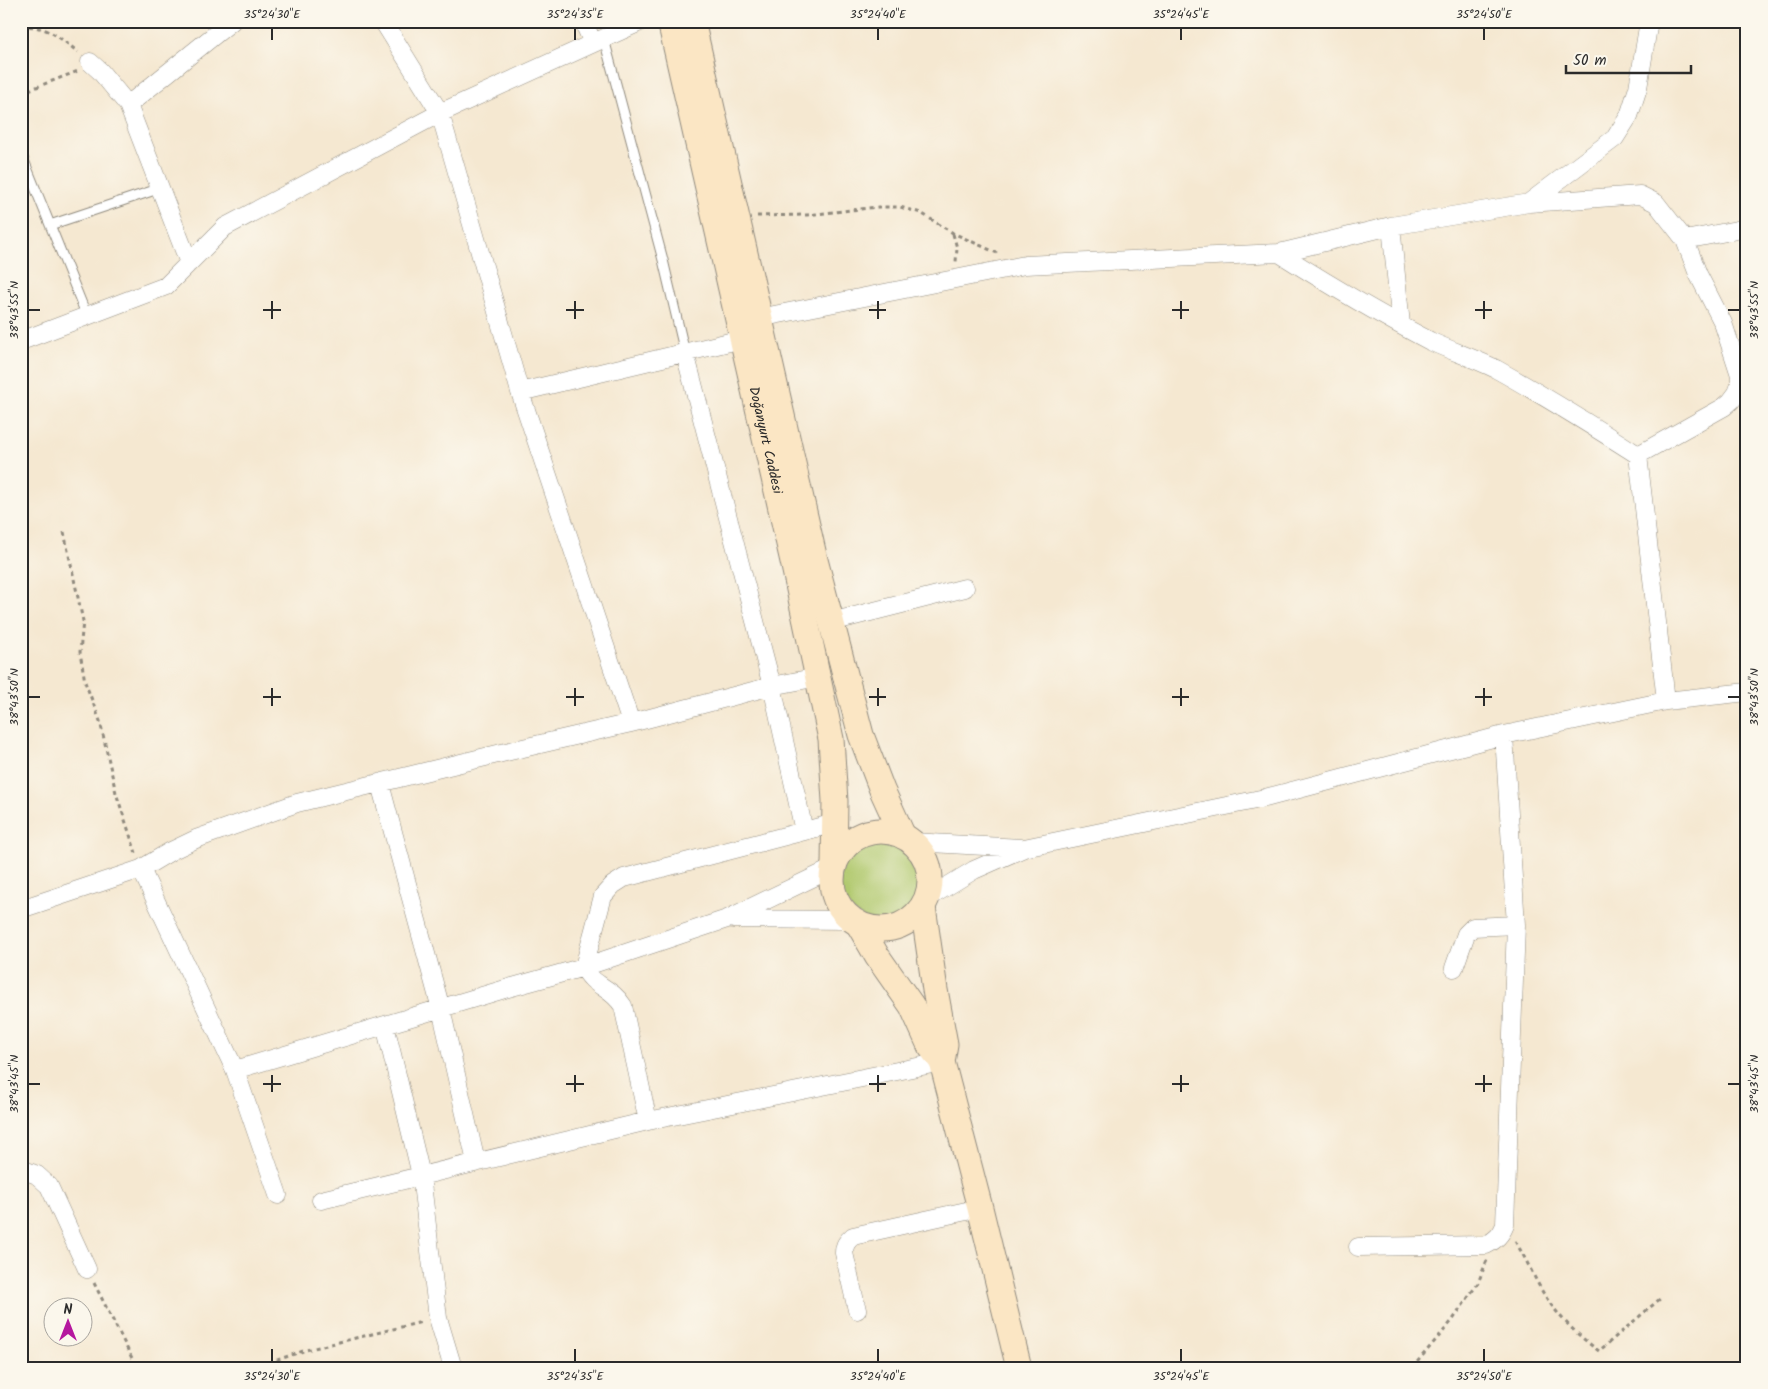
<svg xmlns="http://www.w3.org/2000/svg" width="1768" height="1389" font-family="Kalam,sans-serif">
  <rect width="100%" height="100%" fill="#fbf7ec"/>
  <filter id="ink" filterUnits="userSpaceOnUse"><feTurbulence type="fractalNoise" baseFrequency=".02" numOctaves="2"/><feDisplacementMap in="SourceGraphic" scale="10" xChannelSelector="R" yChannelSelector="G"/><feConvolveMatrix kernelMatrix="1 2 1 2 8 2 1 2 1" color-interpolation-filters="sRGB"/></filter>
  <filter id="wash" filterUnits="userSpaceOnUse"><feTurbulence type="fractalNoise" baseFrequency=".0096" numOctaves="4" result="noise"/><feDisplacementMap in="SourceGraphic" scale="20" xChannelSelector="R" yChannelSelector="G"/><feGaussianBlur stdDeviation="1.12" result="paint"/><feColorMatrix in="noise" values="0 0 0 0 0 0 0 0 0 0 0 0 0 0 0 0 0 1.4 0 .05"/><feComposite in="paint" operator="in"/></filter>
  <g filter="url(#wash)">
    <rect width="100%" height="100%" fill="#f5e8d1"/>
    <path fill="#b1c96e" stroke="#6e7a4c" d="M840 881a41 41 0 1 1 82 0a41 41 0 1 1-82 0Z"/>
  </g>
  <g filter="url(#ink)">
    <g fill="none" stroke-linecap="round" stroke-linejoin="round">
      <g stroke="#908a7e" stroke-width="11">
        <path id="lane" d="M 604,39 L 663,260 L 685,353
          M 21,153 L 84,309
          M 50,225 L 161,188"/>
      </g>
      <g stroke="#908a7e" stroke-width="19">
        <path id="street" d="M 383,21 L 440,113 L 520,392 L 631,723
          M 583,21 L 593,43
          M 90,62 L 100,71 L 128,105
          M 1530,202 L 1615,138 L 1629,116 L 1638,88 L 1649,21
          M 1391,226 L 1401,325
          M 1685,240 L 1747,228
          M 1279,253 C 1328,284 1378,314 1430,341 C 1451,351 1474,358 1496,369 C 1545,396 1591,425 1638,455
          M 189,263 L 128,105 L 232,21
          M 759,318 L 1025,265 L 1279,253 L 1391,226 L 1529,203 L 1640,195 L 1656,203 L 1685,240 L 1698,274 L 1723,323 L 1740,375 L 1740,385 L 1737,393 L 1731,401 L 1724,407 L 1638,455
          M 21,341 L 166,286 L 225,227 L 440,113 L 642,21
          M 685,353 L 772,686 L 804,831
          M 520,392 L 742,339
          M 1638,455 L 1666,701
          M 831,622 L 965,588
          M 380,784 L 441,1009 L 476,1162
          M 912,842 L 1021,848
          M 141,869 L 235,1070 L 278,1195
          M 928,898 L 974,870 L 1024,848 L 1265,798 L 1504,735 L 1666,701 L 1747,692
          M 21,909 L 141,869 L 171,851 L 196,839 L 297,803 L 510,751 L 631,723 L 772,686 L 818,677
          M 733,919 L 850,920
          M 1454,968 L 1466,934 L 1473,927 L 1516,925
          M 385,1025 L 421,1175 L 438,1318 L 453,1368
          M 235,1070 L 505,989 L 584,967 L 727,919 L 833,868
          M 648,1121 L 623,1006 C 611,986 592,987 584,967 L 603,896 L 613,885 L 624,878 L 835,823
          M 21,1169 L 37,1175 L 49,1186 L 87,1269
          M 321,1200 L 648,1121 L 942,1062
          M 1358,1247 L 1486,1245 C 1496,1240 1501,1235 1505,1225 L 1516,925 L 1504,735
          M 857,1310 L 844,1253 C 844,1245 847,1241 853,1236 L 980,1208"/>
      </g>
      <g stroke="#908a7e" stroke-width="27">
        <g id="secondary">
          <path id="s1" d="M 670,21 L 794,566 L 831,739 L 835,801 L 834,864"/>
          <path d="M 692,21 L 815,560 L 861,735 L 882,790 L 903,836"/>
          <circle cx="881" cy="880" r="49"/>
          <path d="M 923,907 L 935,990 L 945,1044 L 942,1062 L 980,1208 L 1019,1368"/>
          <path d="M 859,925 L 877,956 L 912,1006 L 930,1046 L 942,1062"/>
        </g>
      </g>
      <path stroke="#908a7e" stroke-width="3" stroke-dasharray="4 4" stroke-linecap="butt" d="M 21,27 C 46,24 60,38 78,52
        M 21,93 L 78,71
        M 757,216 L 807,215 L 878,207 L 900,207 L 921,213 L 953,233 L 997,253
        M 953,234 L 957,248 L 956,262
        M 64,532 L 83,621 L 80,652 L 85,682 L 100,721 L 116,793 L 136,853
        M 1515,1241 C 1525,1257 1532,1273 1541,1289 C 1555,1314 1577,1335 1599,1351 L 1661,1298
        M 94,1283 L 137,1368
        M 254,1368 L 306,1350 L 422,1322
        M 1412,1368 L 1452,1321 L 1478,1283 L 1487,1260"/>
      <use href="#lane" stroke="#fff" stroke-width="9"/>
      <use href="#street" stroke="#fff" stroke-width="18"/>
      <use href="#secondary" stroke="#fbe6c4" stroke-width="25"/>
    </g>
  </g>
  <path fill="none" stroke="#2b2b2b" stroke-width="2" d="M 272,28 L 272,40M 575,28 L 575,40M 878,28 L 878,40M 1181,28 L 1181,40M 1484,28 L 1484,40M 272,301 L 272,319M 575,301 L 575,319M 878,301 L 878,319M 1181,301 L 1181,319M 1484,301 L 1484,319M 28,310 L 40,310M 263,310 L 281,310M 566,310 L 584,310M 869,310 L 886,310M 1172,310 L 1189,310M 1475,310 L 1492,310M 1728,310 L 1740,310M 272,688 L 272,706M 575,688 L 575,706M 878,688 L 878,706M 1181,688 L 1181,706M 1484,688 L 1484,706M 28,697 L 40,697M 263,697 L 281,697M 566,697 L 584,697M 869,697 L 886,697M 1172,697 L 1189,697M 1475,697 L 1492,697M 1728,697 L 1740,697M 272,1075 L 272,1092M 575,1075 L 575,1092M 878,1075 L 878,1092M 1181,1075 L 1181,1092M 1484,1075 L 1484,1092M 28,1084 L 40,1084M 263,1084 L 281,1084M 566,1084 L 584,1084M 869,1084 L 886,1084M 1172,1084 L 1189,1084M 1475,1084 L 1492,1084M 1728,1084 L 1740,1084M 272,1349 L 272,1362M 575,1349 L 575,1362M 878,1349 L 878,1362M 1181,1349 L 1181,1362M 1484,1349 L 1484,1362"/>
  <g text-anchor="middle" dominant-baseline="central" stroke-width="4" stroke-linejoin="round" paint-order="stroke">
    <g font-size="14" fill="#2b2b2b" stroke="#fbf7ec">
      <text stroke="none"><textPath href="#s1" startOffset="430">Doğanyurt Caddesi</textPath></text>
    </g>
  </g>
  <rect width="1768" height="1389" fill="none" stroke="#fbf7ec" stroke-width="55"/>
  <g transform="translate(68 1322)"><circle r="24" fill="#fbf7ec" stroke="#a8a59f"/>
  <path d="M0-4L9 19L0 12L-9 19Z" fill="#b5179e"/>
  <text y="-8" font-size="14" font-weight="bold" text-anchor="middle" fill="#2b2b2b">N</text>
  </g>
  <path d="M1566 65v8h125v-8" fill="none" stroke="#2b2b2b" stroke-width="2.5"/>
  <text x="1573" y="65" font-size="15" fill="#2b2b2b" stroke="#fbf7ec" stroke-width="4" paint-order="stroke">50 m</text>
  <rect x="28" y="28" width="1712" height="1334" fill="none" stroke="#2b2b2b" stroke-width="2"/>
  <g font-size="12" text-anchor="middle" fill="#2b2b2b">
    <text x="272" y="18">35°24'30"E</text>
    <text x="575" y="18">35°24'35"E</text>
    <text x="878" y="18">35°24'40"E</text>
    <text x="1181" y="18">35°24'45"E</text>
    <text x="1484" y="18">35°24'50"E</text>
    <text transform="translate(14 310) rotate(-90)" y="4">38°43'55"N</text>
    <text transform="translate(1754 310) rotate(-90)" y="4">38°43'55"N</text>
    <text transform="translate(14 697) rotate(-90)" y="4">38°43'50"N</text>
    <text transform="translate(1754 697) rotate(-90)" y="4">38°43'50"N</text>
    <text transform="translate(14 1084) rotate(-90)" y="4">38°43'45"N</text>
    <text transform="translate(1754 1084) rotate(-90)" y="4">38°43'45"N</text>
    <text x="272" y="1380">35°24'30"E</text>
    <text x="575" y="1380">35°24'35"E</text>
    <text x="878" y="1380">35°24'40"E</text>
    <text x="1181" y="1380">35°24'45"E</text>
    <text x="1484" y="1380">35°24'50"E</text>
  </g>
</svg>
